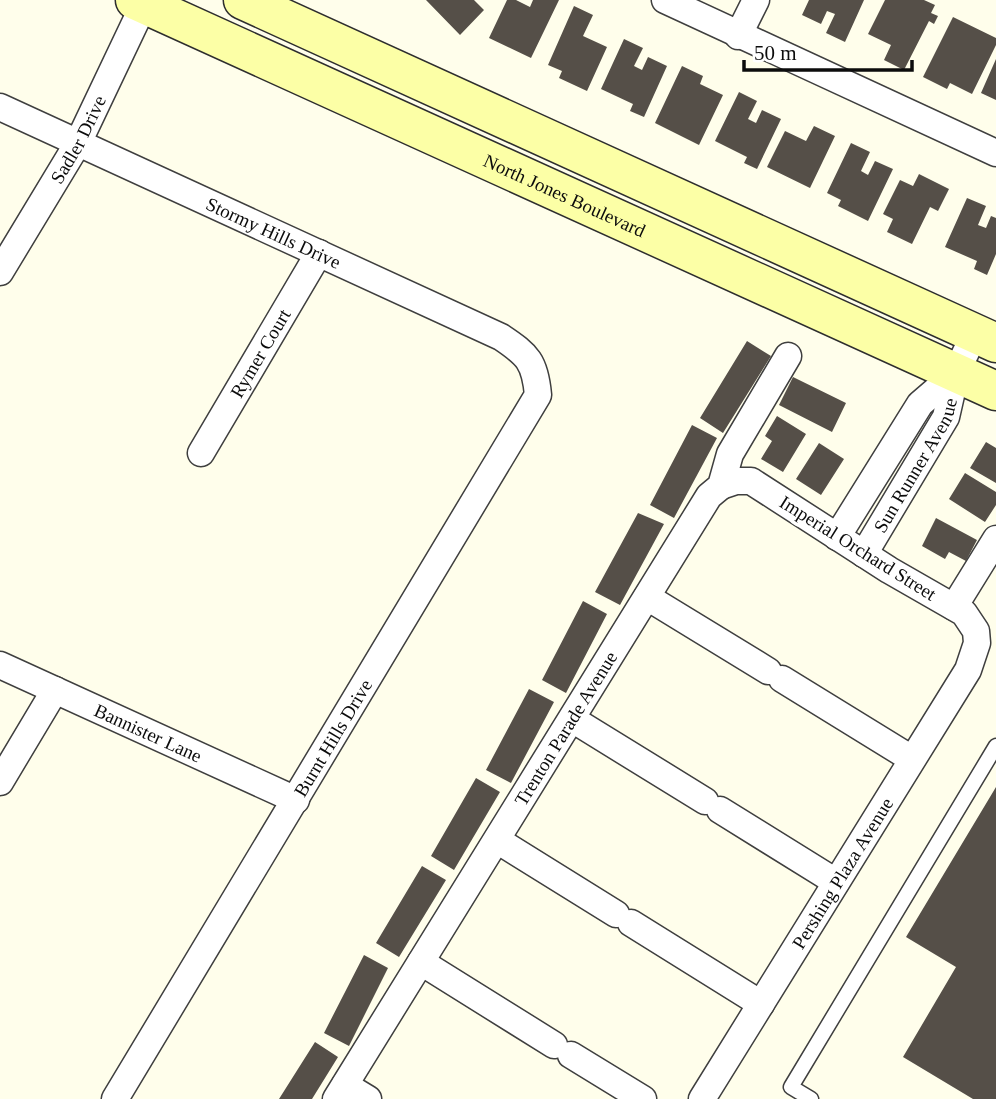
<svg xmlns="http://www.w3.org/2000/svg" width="996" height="1099" font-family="'Times New Roman',serif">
  <rect width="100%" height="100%" fill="#fffeeb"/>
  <path fill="#554f48" d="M 426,0 L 474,0 L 484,10 L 460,35 Z
    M 507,0 L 516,0 L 530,7 L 533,0 L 559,0 L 531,58 L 489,38 Z
    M 809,0 L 864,0 L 845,42 L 826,33 L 835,14 L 827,11 L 821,24 L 802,15 Z
    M 885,0 L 924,0 L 935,5 L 931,13 L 938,16 L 934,24 L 929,21 L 904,70 L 884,60 L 891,45 L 868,34 Z
    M 574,6 L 593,15 L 583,36 L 607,47 L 587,91 L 559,78 L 562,71 L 548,65 Z
    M 953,17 L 996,38 L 996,45 L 972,94 L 950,83 L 947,89 L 923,77 Z
    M 624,39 L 643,48 L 634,66 L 642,70 L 648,57 L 667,66 L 644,117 L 630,111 L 633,104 L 601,89 Z
    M 996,59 L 996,100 L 981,93 Z
    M 682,66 L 703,76 L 700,84 L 723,95 L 699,145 L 655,123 Z
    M 739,92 L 757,101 L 748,119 L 756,123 L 762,110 L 781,119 L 757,169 L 744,163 L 747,157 L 715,141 Z
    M 814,126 L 835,136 L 810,188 L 767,167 L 785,131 L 806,141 Z
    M 851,143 L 870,152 L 861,171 L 868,175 L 875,161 L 893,169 L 868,221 L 838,206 L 841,200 L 827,193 Z
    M 919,174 L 949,189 L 938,211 L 930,207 L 912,244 L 887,232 L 893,219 L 883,214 L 900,180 L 913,186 Z
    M 967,198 L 986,206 L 978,225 L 986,228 L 991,216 L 996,218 L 996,254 L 987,275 L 974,269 L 977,261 L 945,247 Z
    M 747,341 L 771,356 L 723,433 L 700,418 Z
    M 793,377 L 846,403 L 832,432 L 779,405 Z
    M 777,416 L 806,434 L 783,472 L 761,459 L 772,441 L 765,436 Z
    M 692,425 L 717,438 L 674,518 L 650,505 Z
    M 986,442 L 996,448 L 996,483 L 970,468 Z
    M 819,443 L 844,459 L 821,495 L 796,479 Z
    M 965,473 L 996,492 L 996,505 L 985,522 L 949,499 Z
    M 638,513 L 664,524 L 620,605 L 595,592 Z
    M 936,518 L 977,540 L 966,561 L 949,552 L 945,559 L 922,546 Z
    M 583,601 L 607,614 L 566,693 L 542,680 Z
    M 529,689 L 554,702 L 511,783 L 486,770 Z
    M 476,778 L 500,792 L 454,870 L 431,856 Z
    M 996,787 L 996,1099 L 973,1099 L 903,1057 L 956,967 L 906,937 Z
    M 422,866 L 446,880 L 399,957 L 376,943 Z
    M 364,955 L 388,968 L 349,1046 L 324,1033 Z
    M 315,1042 L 338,1057 L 312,1099 L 279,1099 Z"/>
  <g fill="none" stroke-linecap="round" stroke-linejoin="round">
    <g stroke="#3f3f3f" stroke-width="17">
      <path id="lane" d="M 811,1099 L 791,1087 L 996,746"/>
    </g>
    <g stroke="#3f3f3f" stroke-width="29">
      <g id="street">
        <path d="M 665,0 L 996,153"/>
        <path d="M 738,36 L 756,0"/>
        <path id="s1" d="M 0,107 L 501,337 C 528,355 535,362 538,395 L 115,1099"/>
        <path id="s2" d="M 0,272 L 78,143 L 146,0"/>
        <path id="s3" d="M 201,453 L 319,253"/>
        <path d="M 837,537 L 920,404 L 956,373"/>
        <path id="s4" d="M 864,554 L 946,417 L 956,373 L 975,333"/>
        <path d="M 647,597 L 768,671"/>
        <path d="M 954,607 L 996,539"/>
        <path id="s5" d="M 0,665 L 296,800"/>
        <path d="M 782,679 L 912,759"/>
        <path d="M 572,719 L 705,801"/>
        <path d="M 0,782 L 55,690"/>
        <path d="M 720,810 L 836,882"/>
        <path d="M 497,840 L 616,914"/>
        <path d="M 631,923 L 761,1004"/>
        <path d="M 421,962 L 554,1045"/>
        <path d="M 571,1055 L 643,1099"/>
        <path d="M 345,1085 L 368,1099"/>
        <path id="s6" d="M 336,1099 L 709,496 L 721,486 L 730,454 L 788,356"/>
        <path id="s7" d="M 702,1099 L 968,670 L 977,643 L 976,631 L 964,613 L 889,570 L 751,481 L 736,481 L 721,486"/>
      </g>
    </g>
    <g stroke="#2e2e2e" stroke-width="41">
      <g id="secondary">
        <path id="s8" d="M 135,0 L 996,391"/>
        <path d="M 243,0 L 996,343"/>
      </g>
    </g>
    <use href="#lane" stroke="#fff" stroke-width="14"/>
    <use href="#street" stroke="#fff" stroke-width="26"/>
    <use href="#secondary" stroke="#fcffa6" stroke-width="38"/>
  </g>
  <g text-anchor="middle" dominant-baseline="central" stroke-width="7" stroke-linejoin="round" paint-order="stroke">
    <g font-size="19" fill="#0c0c0c" stroke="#fff">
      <text stroke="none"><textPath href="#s2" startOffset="154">Sadler Drive</textPath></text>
      <text stroke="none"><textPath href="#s8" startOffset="472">North Jones Boulevard</textPath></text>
      <text stroke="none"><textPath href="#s1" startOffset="301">Stormy Hills Drive</textPath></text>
      <text stroke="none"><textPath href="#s3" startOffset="116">Rymer Court</textPath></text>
      <text stroke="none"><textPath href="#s4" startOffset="103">Sun Runner Avenue</textPath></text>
      <text transform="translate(858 548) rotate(32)">Imperial Orchard Street</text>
      <text stroke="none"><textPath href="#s6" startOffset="436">Trenton Parade Avenue</textPath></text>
      <text stroke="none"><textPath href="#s5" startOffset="163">Bannister Lane</textPath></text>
      <text transform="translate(333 738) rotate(-59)">Burnt Hills Drive</text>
      <text stroke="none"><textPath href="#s7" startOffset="266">Pershing Plaza Avenue</textPath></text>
    </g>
  </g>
  <path d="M744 60v10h168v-10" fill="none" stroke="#0c0c0c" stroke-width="3.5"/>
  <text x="754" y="60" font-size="21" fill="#0c0c0c" stroke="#ffffff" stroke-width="5" paint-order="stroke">50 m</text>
</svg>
